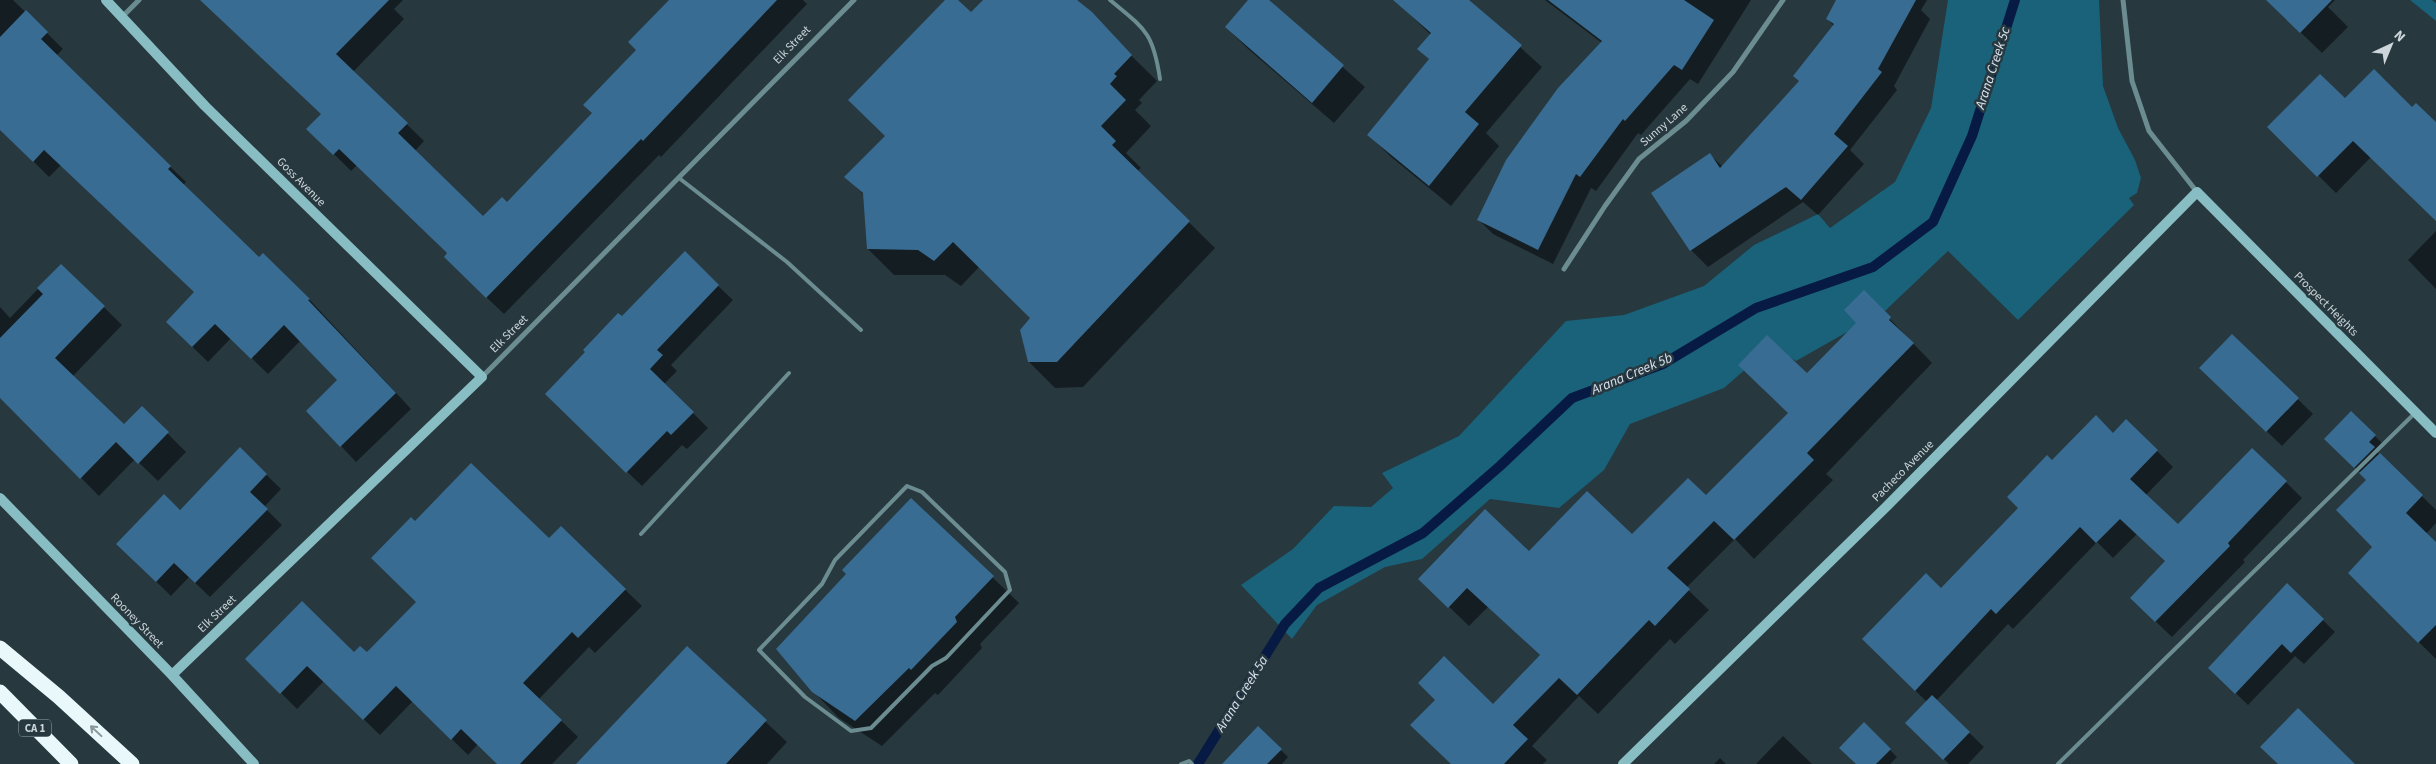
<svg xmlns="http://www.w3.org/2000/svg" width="2436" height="764" font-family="'Source Sans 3',sans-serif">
  <rect width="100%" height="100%" fill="#27383e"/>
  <path fill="#196279" d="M 1948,0 L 2099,0 L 2103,86 L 2118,128 L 2135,160 L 2141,178 L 2137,193 L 2129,198 L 2134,205 L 2018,320 L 1948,251 L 1886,310 L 1796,361 L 1772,346 L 1724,388 L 1630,424 L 1604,470 L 1559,508 L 1490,499 L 1422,559 L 1385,567 L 1317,605 L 1292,639 L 1241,585 L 1293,549 L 1334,506 L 1371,507 L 1393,488 L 1382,473 L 1459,436 L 1566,321 L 1624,315 L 1704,286 L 1754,245 L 1818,214 L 1830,228 L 1895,182 L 1931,108 Z
    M 2410,0 L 2432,0 L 2436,3 L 2436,21 Z"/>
  <path fill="#0007" d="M 0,0 L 13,0 L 47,33 L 63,49 L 56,56 L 186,182 L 183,185 L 259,259 L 309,299 L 411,409 L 356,462 L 341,446 L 339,380 L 301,340 L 268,374 L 231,338 L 208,362 L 167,322 L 196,292 L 61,165 L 49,177 L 0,128 Z
    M 238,0 L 403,0 L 394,9 L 404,19 L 353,72 L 424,141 L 415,151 L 483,217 L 507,204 L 594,114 L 670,0 L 803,0 L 807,4 L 661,157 L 659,155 L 504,314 L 462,274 L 448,254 L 357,165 L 351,171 L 325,145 L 322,114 Z
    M 947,0 L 956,0 L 971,14 L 984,0 L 1075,0 L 1157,81 L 1139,100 L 1142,103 L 1135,110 L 1151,126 L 1126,153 L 1141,168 L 1137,171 L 1215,248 L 1083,387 L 1055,388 L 1029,362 L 1032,318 L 979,267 L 961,286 L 945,275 L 894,275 L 868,249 L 864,195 L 846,177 L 886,136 Z
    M 1250,0 L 1267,0 L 1365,87 L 1334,123 L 1247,48 L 1226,27 Z
    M 1399,0 L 1468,0 L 1542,67 L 1486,133 L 1499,146 L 1451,206 L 1390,156 L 1369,135 L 1430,60 L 1419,49 L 1431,35 L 1397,2 Z
    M 1545,0 L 1751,0 L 1698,84 L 1690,79 L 1641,135 L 1638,133 L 1596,191 L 1591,188 L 1553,264 L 1493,234 L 1479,220 L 1602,43 Z
    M 1837,0 L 1927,0 L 1921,10 L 1930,19 L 1894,86 L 1897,90 L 1850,150 L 1864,164 L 1818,215 L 1803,202 L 1708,267 L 1691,250 L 1653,193 L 1710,155 L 1723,167 L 1800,82 L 1834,26 L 1827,19 Z
    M 2267,0 L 2335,0 L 2328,7 L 2348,27 L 2322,53 Z
    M 2345,100 L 2436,124 L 2436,220 L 2371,157 L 2336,193 L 2269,127 Z
    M 2436,231 L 2436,289 L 2408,260 Z
    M 61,265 L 122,325 L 73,376 L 124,426 L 142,408 L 186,452 L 158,481 L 135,459 L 99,496 L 0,396 L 0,307 L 10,318 Z
    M 718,286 L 733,300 L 671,365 L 677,371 L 664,384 L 708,428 L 687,449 L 682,445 L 642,486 L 562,409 L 622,318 Z
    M 1864,292 L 1932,363 L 1826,474 L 1833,480 L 1754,559 L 1735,539 L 1686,588 L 1709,610 L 1675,644 L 1670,639 L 1598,714 L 1579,696 L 1532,746 L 1547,760 L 1543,764 L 1452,764 L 1493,705 L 1541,656 L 1488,607 L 1469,626 L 1440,598 L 1529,553 L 1632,536 L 1706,497 L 1789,413 L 1807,375 L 1858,323 Z
    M 2232,335 L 2313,414 L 2282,446 L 2216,382 Z
    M 2351,413 L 2382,443 L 2375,450 L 2436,510 L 2436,523 L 2426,534 L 2436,544 L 2436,659 L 2349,573 L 2374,547 L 2368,480 L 2326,439 Z
    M 2127,421 L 2173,467 L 2146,495 L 2178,525 L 2252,449 L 2302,498 L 2243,560 L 2245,562 L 2172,637 L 2131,598 L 2166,561 L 2137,534 L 2113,558 L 2097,542 L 2013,629 L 2008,624 L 1936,701 L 1984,747 L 1968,764 L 1949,764 L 1907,723 L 1927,702 L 1879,655 L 2020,508 L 2052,462 L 2114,435 Z
    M 240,449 L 281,489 L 264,507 L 282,525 L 210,597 L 189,577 L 171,596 L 132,558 Z
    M 911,499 L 1019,603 L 980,644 L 982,648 L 938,695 L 935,693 L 882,746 L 839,718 L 813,691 L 847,574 Z
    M 416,523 L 549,540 L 561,528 L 642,606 L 595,653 L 589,647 L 539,699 L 578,737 L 552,764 L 498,764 L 478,744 L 468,755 L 413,701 L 380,735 L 324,681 L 297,709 L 263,675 L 354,654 L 367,654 L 418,602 Z
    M 2287,585 L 2335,632 L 2304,664 L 2295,656 L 2248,705 L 2220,678 Z
    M 687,648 L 787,742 L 767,764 L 593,764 Z
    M 1864,724 L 1897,757 L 1890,764 L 1858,764 Z
    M 1258,728 L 1288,757 L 1282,764 L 1241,764 Z
    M 1783,736 L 1811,763 L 1812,764 L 1756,764 Z
    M 1720,758 L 1726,764 L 1714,764 Z"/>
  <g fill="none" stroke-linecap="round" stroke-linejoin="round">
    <path stroke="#071a44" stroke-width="10" d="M 1198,764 L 1285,624 L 1319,588 L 1423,533 L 1500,466 L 1572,398 L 1663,364 L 1756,308 L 1873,267 L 1933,222 L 1972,136 L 2015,0"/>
  </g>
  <path fill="#396c93" d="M 200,0 L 389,0 L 336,54 L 408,123 L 398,133 L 483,216 L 502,197 L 507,202 L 592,113 L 583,105 L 636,50 L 628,42 L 669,0 L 777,0 L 643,141 L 641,139 L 486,298 L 444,257 L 447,253 L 339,149 L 333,155 L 306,129 L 321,114 Z
    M 945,0 L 958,0 L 971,12 L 983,0 L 1077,0 L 1092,12 L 1132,55 L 1114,74 L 1117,76 L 1110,84 L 1126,100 L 1101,126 L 1116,141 L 1112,145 L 1190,221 L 1057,362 L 1028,362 L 1020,330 L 1030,318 L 953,242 L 934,261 L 918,250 L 867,249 L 863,193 L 844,177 L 885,136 L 848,100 Z
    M 1248,0 L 1269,0 L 1344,65 L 1312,103 L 1225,27 Z
    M 1393,0 L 1469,0 L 1522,45 L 1465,112 L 1479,124 L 1429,186 L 1367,135 L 1429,59 L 1417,49 L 1431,33 Z
    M 1548,0 L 1684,0 L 1714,20 L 1682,70 L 1674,65 L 1625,121 L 1623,119 L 1580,177 L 1576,174 L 1538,250 L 1477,220 L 1506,160 L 1558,88 L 1602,41 Z
    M 1836,0 L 1916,0 L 1878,69 L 1882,72 L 1834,134 L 1848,146 L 1801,200 L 1786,187 L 1690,251 L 1651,193 L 1710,153 L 1720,168 L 1799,81 L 1793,76 L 1834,24 L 1826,19 Z
    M 2266,0 L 2332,0 L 2300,33 Z
    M 26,10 L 48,32 L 41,39 L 171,166 L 168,169 L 259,257 L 263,253 L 310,299 L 308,300 L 396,393 L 340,447 L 306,411 L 337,380 L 284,325 L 251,359 L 215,324 L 192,347 L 166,322 L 194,292 L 44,150 L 33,162 L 0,130 L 0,37 Z
    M 2374,69 L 2412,107 L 2416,103 L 2436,122 L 2436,221 L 2353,141 L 2317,177 L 2267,127 L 2320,74 L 2345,98 Z
    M 685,251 L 719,285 L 657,350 L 663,355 L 650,369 L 694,412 L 671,435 L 667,431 L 626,473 L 545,394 L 585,352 L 583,350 L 618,313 L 622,316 Z
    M 61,264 L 105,306 L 55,358 L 124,424 L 142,406 L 169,432 L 138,464 L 116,442 L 80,479 L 0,398 L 0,338 L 43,294 L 37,288 Z
    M 1864,290 L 1891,317 L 1889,320 L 1914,343 L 1807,453 L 1814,460 L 1734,540 L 1714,521 L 1667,568 L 1690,589 L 1655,626 L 1649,620 L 1577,695 L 1559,678 L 1513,725 L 1528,739 L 1504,764 L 1451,764 L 1410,725 L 1435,700 L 1418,683 L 1444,656 L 1493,704 L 1540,655 L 1467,588 L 1448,608 L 1418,579 L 1485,509 L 1529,551 L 1587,491 L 1632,534 L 1688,478 L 1706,495 L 1788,413 L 1738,365 L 1767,335 L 1807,373 L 1856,323 L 1844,310 Z
    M 2232,334 L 2299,398 L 2266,432 L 2199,368 Z
    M 2351,411 L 2376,435 L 2369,442 L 2375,447 L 2354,468 L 2324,439 Z
    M 2096,415 L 2113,433 L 2126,419 L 2158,450 L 2130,479 L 2178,524 L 2252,448 L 2287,481 L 2228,543 L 2230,546 L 2155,622 L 2130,598 L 2165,561 L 2120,519 L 2096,543 L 2080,527 L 1996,614 L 1991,609 L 1915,691 L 1862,639 L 1926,573 L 1941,588 L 2018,508 L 2007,497 L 2047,455 L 2052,460 Z
    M 240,447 L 267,474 L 250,492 L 268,509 L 195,583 L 174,563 L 156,582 L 116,544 L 164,494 L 180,510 Z
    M 2380,453 L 2423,495 L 2406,513 L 2436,542 L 2436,625 L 2418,643 L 2348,573 L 2372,547 L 2336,510 L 2366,480 L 2359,473 Z
    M 471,463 L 549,538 L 561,526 L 626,589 L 578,638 L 572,632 L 523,683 L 562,720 L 520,764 L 497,764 L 461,729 L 451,740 L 396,686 L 363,720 L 307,666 L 280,694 L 245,659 L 302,601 L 354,652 L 360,646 L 367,652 L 416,602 L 371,558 L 411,517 L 415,521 Z
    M 911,498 L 994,576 L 955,617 L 957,622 L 911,670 L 909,668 L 855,721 L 812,692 L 776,649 L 846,574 L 842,570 Z
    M 2287,583 L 2324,619 L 2291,653 L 2282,644 L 2235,694 L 2208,668 Z
    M 687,646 L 767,720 L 739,750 L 726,764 L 576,764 Z
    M 1932,695 L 1970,732 L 1943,760 L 1905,723 Z
    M 2298,708 L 2355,764 L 2278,764 L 2260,747 Z
    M 1864,722 L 1891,749 L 1876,764 L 1856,764 L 1839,748 Z
    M 1258,726 L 1282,749 L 1267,764 L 1222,764 Z"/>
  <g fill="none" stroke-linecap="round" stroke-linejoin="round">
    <path stroke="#6b8c90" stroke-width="4" d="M 1110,0 C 1145,29 1153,32 1160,79
      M 679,178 L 787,262 L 861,330
      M 907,486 L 922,492 L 1005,572 L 1010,590 L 946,658 L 932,666 L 871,728 L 851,731 L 805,697 L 759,650 L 822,584 L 835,560 Z
      M 641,534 L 789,373
      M 1181,764 L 1189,761 L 1192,764
      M 2058,764 L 2415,413"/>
    <path stroke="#6b8c90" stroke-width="5" d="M 2123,0 L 2132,81 L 2149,131 L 2197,192
      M 122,17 L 139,0
      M 1564,269 L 1605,206 L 1639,159 L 1686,121 L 1733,72 L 1783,0
      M 482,377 L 854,0"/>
    <path stroke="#87bdc3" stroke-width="10" d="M 106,0 L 205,106 L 482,377 L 172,675
      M 0,498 L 172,675 L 254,764
      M 1623,764 L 1885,508 L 2197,192 L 2436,433"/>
    <path stroke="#e9f8fa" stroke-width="15" d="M 0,648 L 59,697 L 132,764
      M 0,692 L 71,764"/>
  </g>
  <defs><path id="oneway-shaft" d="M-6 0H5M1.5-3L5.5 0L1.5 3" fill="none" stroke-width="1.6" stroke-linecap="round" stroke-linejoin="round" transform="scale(1.25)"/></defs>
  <use stroke="#88989c" href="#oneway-shaft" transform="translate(96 731) rotate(-137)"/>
  <g text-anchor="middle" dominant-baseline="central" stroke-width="5" stroke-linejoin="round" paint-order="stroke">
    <rect fill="#27383e" stroke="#9aa7ab" stroke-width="1" x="19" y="719.5" width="32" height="17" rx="4"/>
    <g font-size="11" font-weight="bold" fill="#ccd6da">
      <text x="35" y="728">CA 1</text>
    </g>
    <g font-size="12" fill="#ccd6da" stroke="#27383e">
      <text transform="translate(792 45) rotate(-46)">Elk Street</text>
      <text transform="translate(1664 125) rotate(-41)">Sunny Lane</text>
      <text transform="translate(301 182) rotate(45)">Goss Avenue</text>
      <text transform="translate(2326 304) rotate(45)">Prospect Heights</text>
      <text transform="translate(509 334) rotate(-45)">Elk Street</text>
      <text transform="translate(1903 471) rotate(-45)">Pacheco Avenue</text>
      <text transform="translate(217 614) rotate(-44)">Elk Street</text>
      <text transform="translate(137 621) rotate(46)">Rooney Street</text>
    </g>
    <g font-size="14" font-style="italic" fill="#dbe3f2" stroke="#27383e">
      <text transform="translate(1993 68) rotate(-72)">Arana Creek 5c</text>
      <text transform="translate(1632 374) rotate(-23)">Arana Creek 5b</text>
      <text transform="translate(1242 694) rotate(-58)">Arana Creek 5a</text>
    </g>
  </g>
  <g transform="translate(2391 45) rotate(44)" stroke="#27383e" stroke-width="4" paint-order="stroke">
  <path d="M0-4L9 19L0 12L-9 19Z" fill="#ccd6da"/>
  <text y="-8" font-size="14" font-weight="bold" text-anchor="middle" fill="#ccd6da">N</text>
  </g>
</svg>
